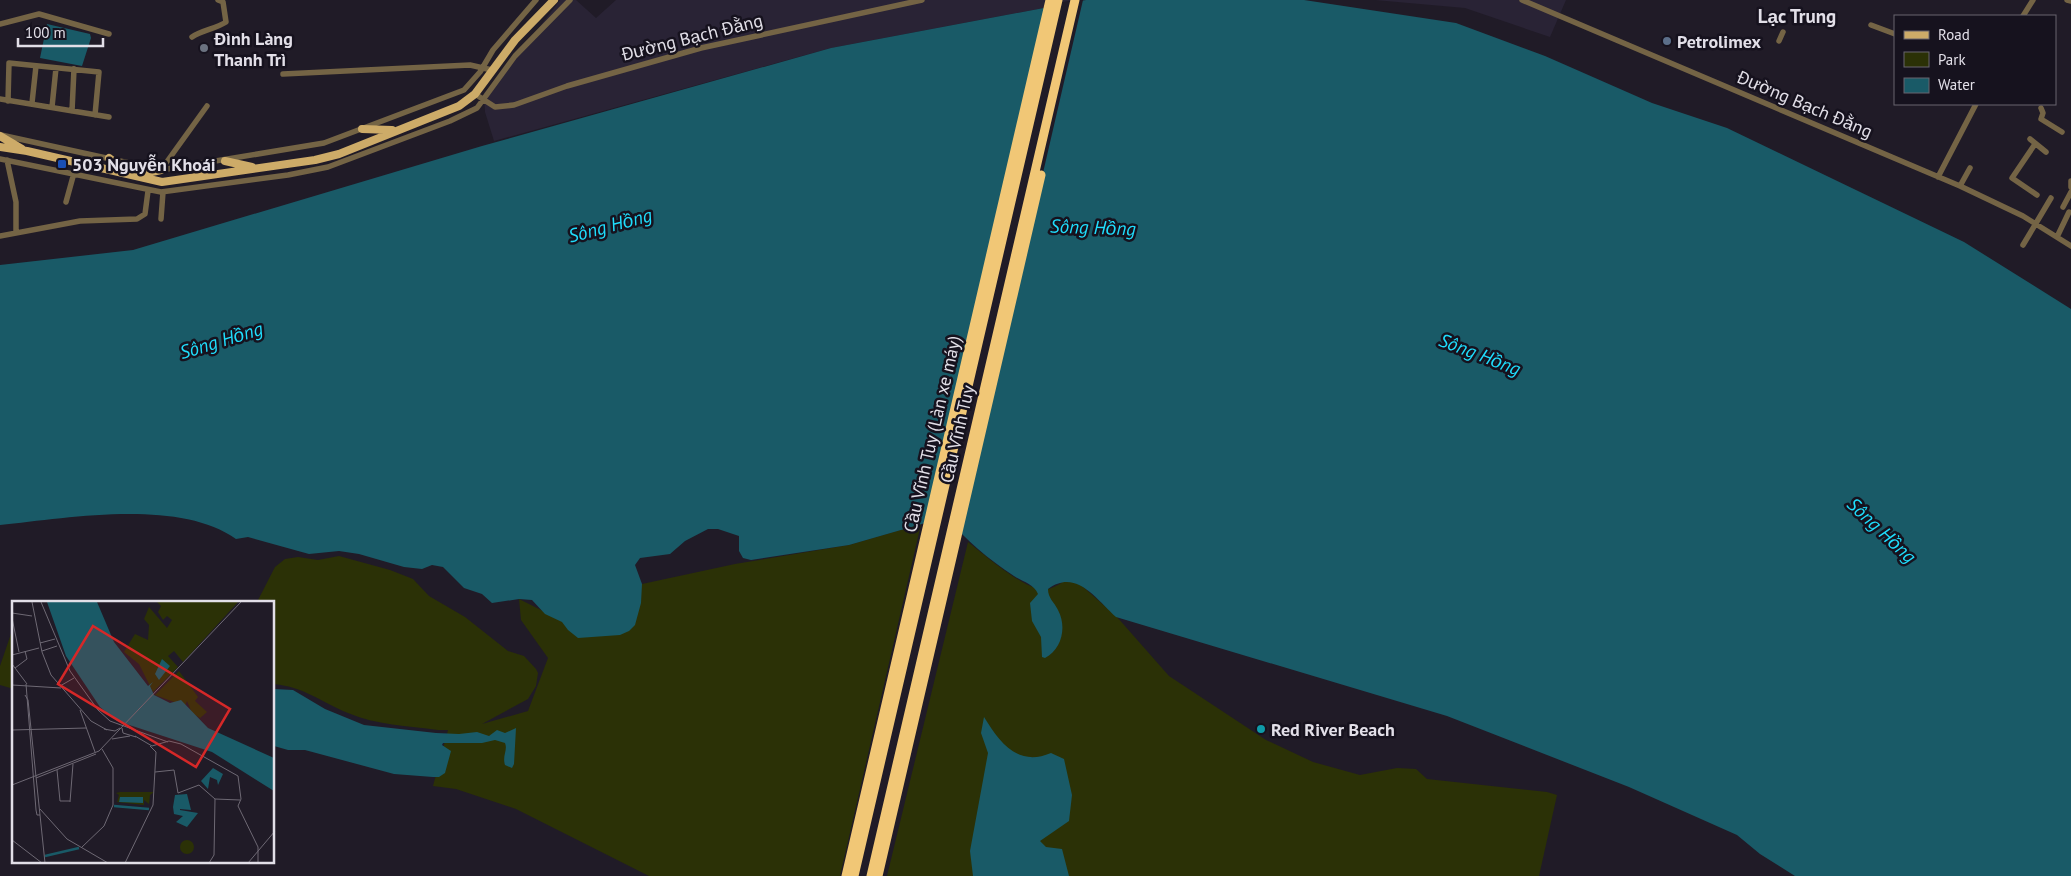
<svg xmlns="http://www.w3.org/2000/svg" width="2071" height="876" font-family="'PT Sans',sans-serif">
  <rect width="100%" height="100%" fill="#201b27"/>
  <path fill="#292335" d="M 560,0 L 576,0 L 596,18 L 616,0 L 1086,0 L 831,48 L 494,141 L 485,112 L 484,93 L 517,57 Z
    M 1375,0 L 1566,0 L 1550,37 L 1465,8 Z"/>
  <path fill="#2b3106" d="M 921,524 L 840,876 L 649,876 L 516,809 L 456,789 L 433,786 L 448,730 L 438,730 C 408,726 376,725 348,713 C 321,702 304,687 274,684 L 274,602 L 257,602 L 275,567 L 285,559 L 298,557 L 318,560 L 339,556 L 390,570 L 413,579 L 429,596 L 465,617 L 508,651 L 524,656 L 536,669 L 538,673 L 536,686 L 528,699 L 482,724 L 528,711 L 548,658 L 521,620 L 519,599 L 555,617 L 594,614 L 642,584 L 735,564 L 849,545 Z
    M 968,542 C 984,554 1028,594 1048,589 C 1054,588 1061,583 1066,580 L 1081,585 L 1117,617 L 1169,676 L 1266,740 L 1313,762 L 1360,775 L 1397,768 L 1416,769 L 1427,779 L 1547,792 L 1557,795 L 1539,876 L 887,876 Z
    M 14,625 L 14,689 L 0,685 L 0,666 Z"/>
  <path fill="#195a67" d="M 1086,0 L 1304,0 L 1456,23 L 1545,56 L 1652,103 L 1727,128 L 1964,242 L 2071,309 L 2071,876 L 1795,876 L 1760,854 L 1737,835 L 1629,787 L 1447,716 L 1116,617 C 1096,599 1076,568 1048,589 C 1048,598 1054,602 1058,610 C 1067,627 1062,649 1045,658 L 1042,657 L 1041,637 L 1032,621 L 1030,603 L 1038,594 C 1034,584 1023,582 1014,576 C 988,559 966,540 946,517 L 849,545 L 751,560 L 743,558 L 739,551 L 739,536 L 718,529 L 708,529 L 685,541 L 670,554 L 640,558 L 635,565 L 642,584 L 641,603 L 635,625 L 629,631 L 620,635 L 578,638 L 568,630 L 562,622 L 545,614 L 532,600 L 519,599 L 492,603 L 482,594 L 464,588 L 443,567 L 432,565 L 422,569 L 404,567 L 359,554 L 339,551 L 309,554 L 248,537 L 236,539 C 179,498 67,518 0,525 L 0,265 L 133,250 L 482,146 L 831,48 Z
    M 47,24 L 90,34 L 91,38 L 82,66 L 40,58 Z
    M 274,689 L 293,690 L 325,709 L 364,725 L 436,733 L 459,734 L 477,732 L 489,736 L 497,730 L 505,733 L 516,728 L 514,764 L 512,768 L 505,765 C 502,756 508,750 505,743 L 495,740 L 482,743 L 443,743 L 442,745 L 451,751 L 445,773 L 439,777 L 433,777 L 394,774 L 305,750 L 288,750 L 274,746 Z
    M 984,717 C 1000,743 1018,767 1051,753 L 1064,759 L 1072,795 L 1069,821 L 1040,841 L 1046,847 L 1062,849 L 1069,876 L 973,876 L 970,851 L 988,753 L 981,733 Z"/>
  <path fill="#201b27" d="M 1073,0 L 1083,0 L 959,536 L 945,520 L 926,525 L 1047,5 Z"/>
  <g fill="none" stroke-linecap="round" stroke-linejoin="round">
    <path stroke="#746445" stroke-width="5.5" d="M 1522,0 L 1960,186 L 2023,216 L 2071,246
      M 2067,0 L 2071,1
      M 2023,16 L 2033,0
      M 0,24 L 39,14 L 109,34
      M 1871,25 L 1895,34
      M 192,37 C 202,30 215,29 226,22 L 223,2 L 218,0
      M 1779,41 L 1783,32
      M 283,74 L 470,65 L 492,70
      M 475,94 L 495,107 L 514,105 L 567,86 L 701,48 L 922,0
      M 0,99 L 109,117
      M 8,101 L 9,63 L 99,72 L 95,115
      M 32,103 L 36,66
      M 52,107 L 56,68
      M 2041,108 L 2043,113 L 2041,119 L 2062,132
      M 72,111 L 74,69
      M 1,135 L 161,170 L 324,143 L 464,90 L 480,72 L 493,50 L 536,0
      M 2030,139 L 2046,152
      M 2035,144 L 2012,178 L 2037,195
      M 0,159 L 161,192 L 288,175 L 328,167 L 450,121 L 477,108 L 515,56 L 570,0
      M 7,160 L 16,202 L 16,232
      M 161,170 L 207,106
      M 1938,177 L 1976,104
      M 2071,181 L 2071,187
      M 1960,186 L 1970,168
      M 66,202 L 74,173
      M 2063,207 L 2071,192
      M 161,219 L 163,192
      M 0,236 L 80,221 L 137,219 L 145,214 L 148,191
      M 2057,237 L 2069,212
      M 2023,245 L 2051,198"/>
    <path stroke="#cdab68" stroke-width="8" d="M 362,129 L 392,130
      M 0,136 L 22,149
      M 0,147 L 27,151 L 162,182 L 315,160 L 339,154 L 459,106 L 475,94 L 515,40 L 554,0
      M 109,158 L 127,172
      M 225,161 L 252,167
      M 138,175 L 161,170"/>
    <path stroke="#f1c776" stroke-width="9" d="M 846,876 L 1050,0
      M 854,876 L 1058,0
      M 871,876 L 1075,0
      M 878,876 L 1041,175"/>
  </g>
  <circle fill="#5c6f8a" stroke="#16121e" stroke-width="2" cx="1667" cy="41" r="5"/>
  <circle fill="#6b7280" stroke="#16121e" stroke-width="2" cx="204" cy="48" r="5"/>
  <rect fill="#1a4fb4" stroke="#16121e" stroke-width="2" x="57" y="159" width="10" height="10" rx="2.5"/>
  <circle fill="#0f9aa8" stroke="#16121e" stroke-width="2" cx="1261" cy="729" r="5"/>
  <g text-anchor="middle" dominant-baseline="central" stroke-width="5" stroke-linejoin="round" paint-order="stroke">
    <g font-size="18" fill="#e2dfe8" stroke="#16121e">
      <text transform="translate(692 37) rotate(-14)">Đường Bạch Đằng</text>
      <text transform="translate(1805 104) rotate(23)">Đường Bạch Đằng</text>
      <text transform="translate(932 434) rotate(-77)">Cầu Vĩnh Tuy (Làn xe máy)</text>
      <text transform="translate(957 434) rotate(-77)">Cầu Vĩnh Tuy</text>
    </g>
    <g font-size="18" font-weight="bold" fill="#e2dfe8" stroke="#16121e" text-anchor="start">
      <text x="214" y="38">Đình Làng<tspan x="214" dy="21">Thanh Trì</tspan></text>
      <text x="1677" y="41">Petrolimex</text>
      <text x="72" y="164">503 Nguyễn Khoái</text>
      <text x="1271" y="729">Red River Beach</text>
    </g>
    <g font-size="19" font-weight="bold" fill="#e2dfe8" stroke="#16121e">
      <text x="1797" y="16">Lạc Trung</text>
    </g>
    <g font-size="19" font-style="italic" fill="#1fddfc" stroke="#16121e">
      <text transform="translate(610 225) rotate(-15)">Sông Hồng</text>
      <text transform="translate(1093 227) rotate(2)">Sông Hồng</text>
      <text transform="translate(221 340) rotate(-17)">Sông Hồng</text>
      <text transform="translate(1480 354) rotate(21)">Sông Hồng</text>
      <text transform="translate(1882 530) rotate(43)">Sông Hồng</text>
    </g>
  </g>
  <g transform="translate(12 601)">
    <rect width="262" height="262" fill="#201b27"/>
    <path d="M 145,1 L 226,1 L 171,61 L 162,50 L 156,55 L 166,66 L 141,91 L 127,63 L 112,51 L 123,33 L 136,39 L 137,24 L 132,18 L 137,6 L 155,27 L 160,19 L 155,15 L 151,19 L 146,11 L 149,5 ZM 167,70 L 186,96 L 183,100 L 195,111 L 188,117 L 180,112 L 175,100 L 173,105 L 143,94 ZM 108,191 L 142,191 L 138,194 L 137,203 L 132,199 L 132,204 L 105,201 L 107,194 L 104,192 ZM168 246a7 7 0 1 1 14 0a7 7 0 1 1-14 0Z" fill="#2b3106"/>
    <path d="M 35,1 L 85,1 L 102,41 L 136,85 L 141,81 L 138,85 L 142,94 L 158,102 L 169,99 L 196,127 L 262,157 L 262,190 L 200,151 L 105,120 L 88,106 L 54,55 ZM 150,58 L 158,65 L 147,79 L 143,73 ZM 201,167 L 211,173 L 206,184 L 205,179 L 198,176 L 196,188 L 189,180 ZM 175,193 L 179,209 L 168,208 L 168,209 L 186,212 L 175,226 L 164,221 L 171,215 L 162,213 L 161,206 L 163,194 ZM 108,196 L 131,196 L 131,202 L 107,201 Z" fill="#195a67"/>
    <path fill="none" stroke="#195a67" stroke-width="2.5" d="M 102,205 L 137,208M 33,255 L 67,247"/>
    <path fill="none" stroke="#6e6974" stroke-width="1" d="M 20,1 L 30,51 L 39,74 L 79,120 L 95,129M 29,1 L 58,70 L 86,109 L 98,120 L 156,141M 0,12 L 20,15M 0,17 L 7,51M 28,42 L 43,38M 30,50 L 45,45M 0,54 L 27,47M 0,63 L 15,83M 3,67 L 15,58 L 13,50M 14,83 L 24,209 L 25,214 L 28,214M 0,84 L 49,87M 48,85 L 62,77M 13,94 L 16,99 L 33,262M 68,109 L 83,151M 110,127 L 111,132 L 124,136M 92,128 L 103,130 L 108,127M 0,129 L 74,127M 123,135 L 140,145 L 157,140 L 169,143 L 226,175 L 229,198 L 226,205 L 246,246 L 246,262M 100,138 L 118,135M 45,169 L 48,200 L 58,200M 143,171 L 162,169 L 166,192 L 187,184 L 203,198 L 228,199M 24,177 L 84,153M 0,184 L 87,150 L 229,1M 58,201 L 61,163M 28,208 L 55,238 L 96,262M 0,239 L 30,262M 70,246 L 92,225 L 101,204 L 101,167 L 90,148M 113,262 L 141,204 L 144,151 L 138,145M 197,262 L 202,254 L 203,198M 236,262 L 263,230"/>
    <path fill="#d62828" fill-opacity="0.15" stroke="#d62828" stroke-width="2.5" d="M 81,25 L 218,108 L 184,166 L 46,83 Z"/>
    <rect width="262" height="262" fill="none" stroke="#e2dfe8" stroke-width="2.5"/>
  </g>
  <rect x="1894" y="15" width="162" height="90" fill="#16121e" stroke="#68646f"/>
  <rect x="1904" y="31" width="25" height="8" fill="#cdab68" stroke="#68646f"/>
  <text x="1938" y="40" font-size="15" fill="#e2dfe8">Road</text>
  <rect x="1904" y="52" width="25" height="15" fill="#2b3106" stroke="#68646f"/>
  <text x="1938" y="65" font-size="15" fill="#e2dfe8">Park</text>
  <rect x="1904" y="78" width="25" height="15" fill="#195a67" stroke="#68646f"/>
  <text x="1938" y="90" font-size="15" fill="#e2dfe8">Water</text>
  <path d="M18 38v8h85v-8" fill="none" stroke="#e2dfe8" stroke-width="2.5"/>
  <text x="25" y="38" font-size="15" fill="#e2dfe8" stroke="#16121e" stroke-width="4" paint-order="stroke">100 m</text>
</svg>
